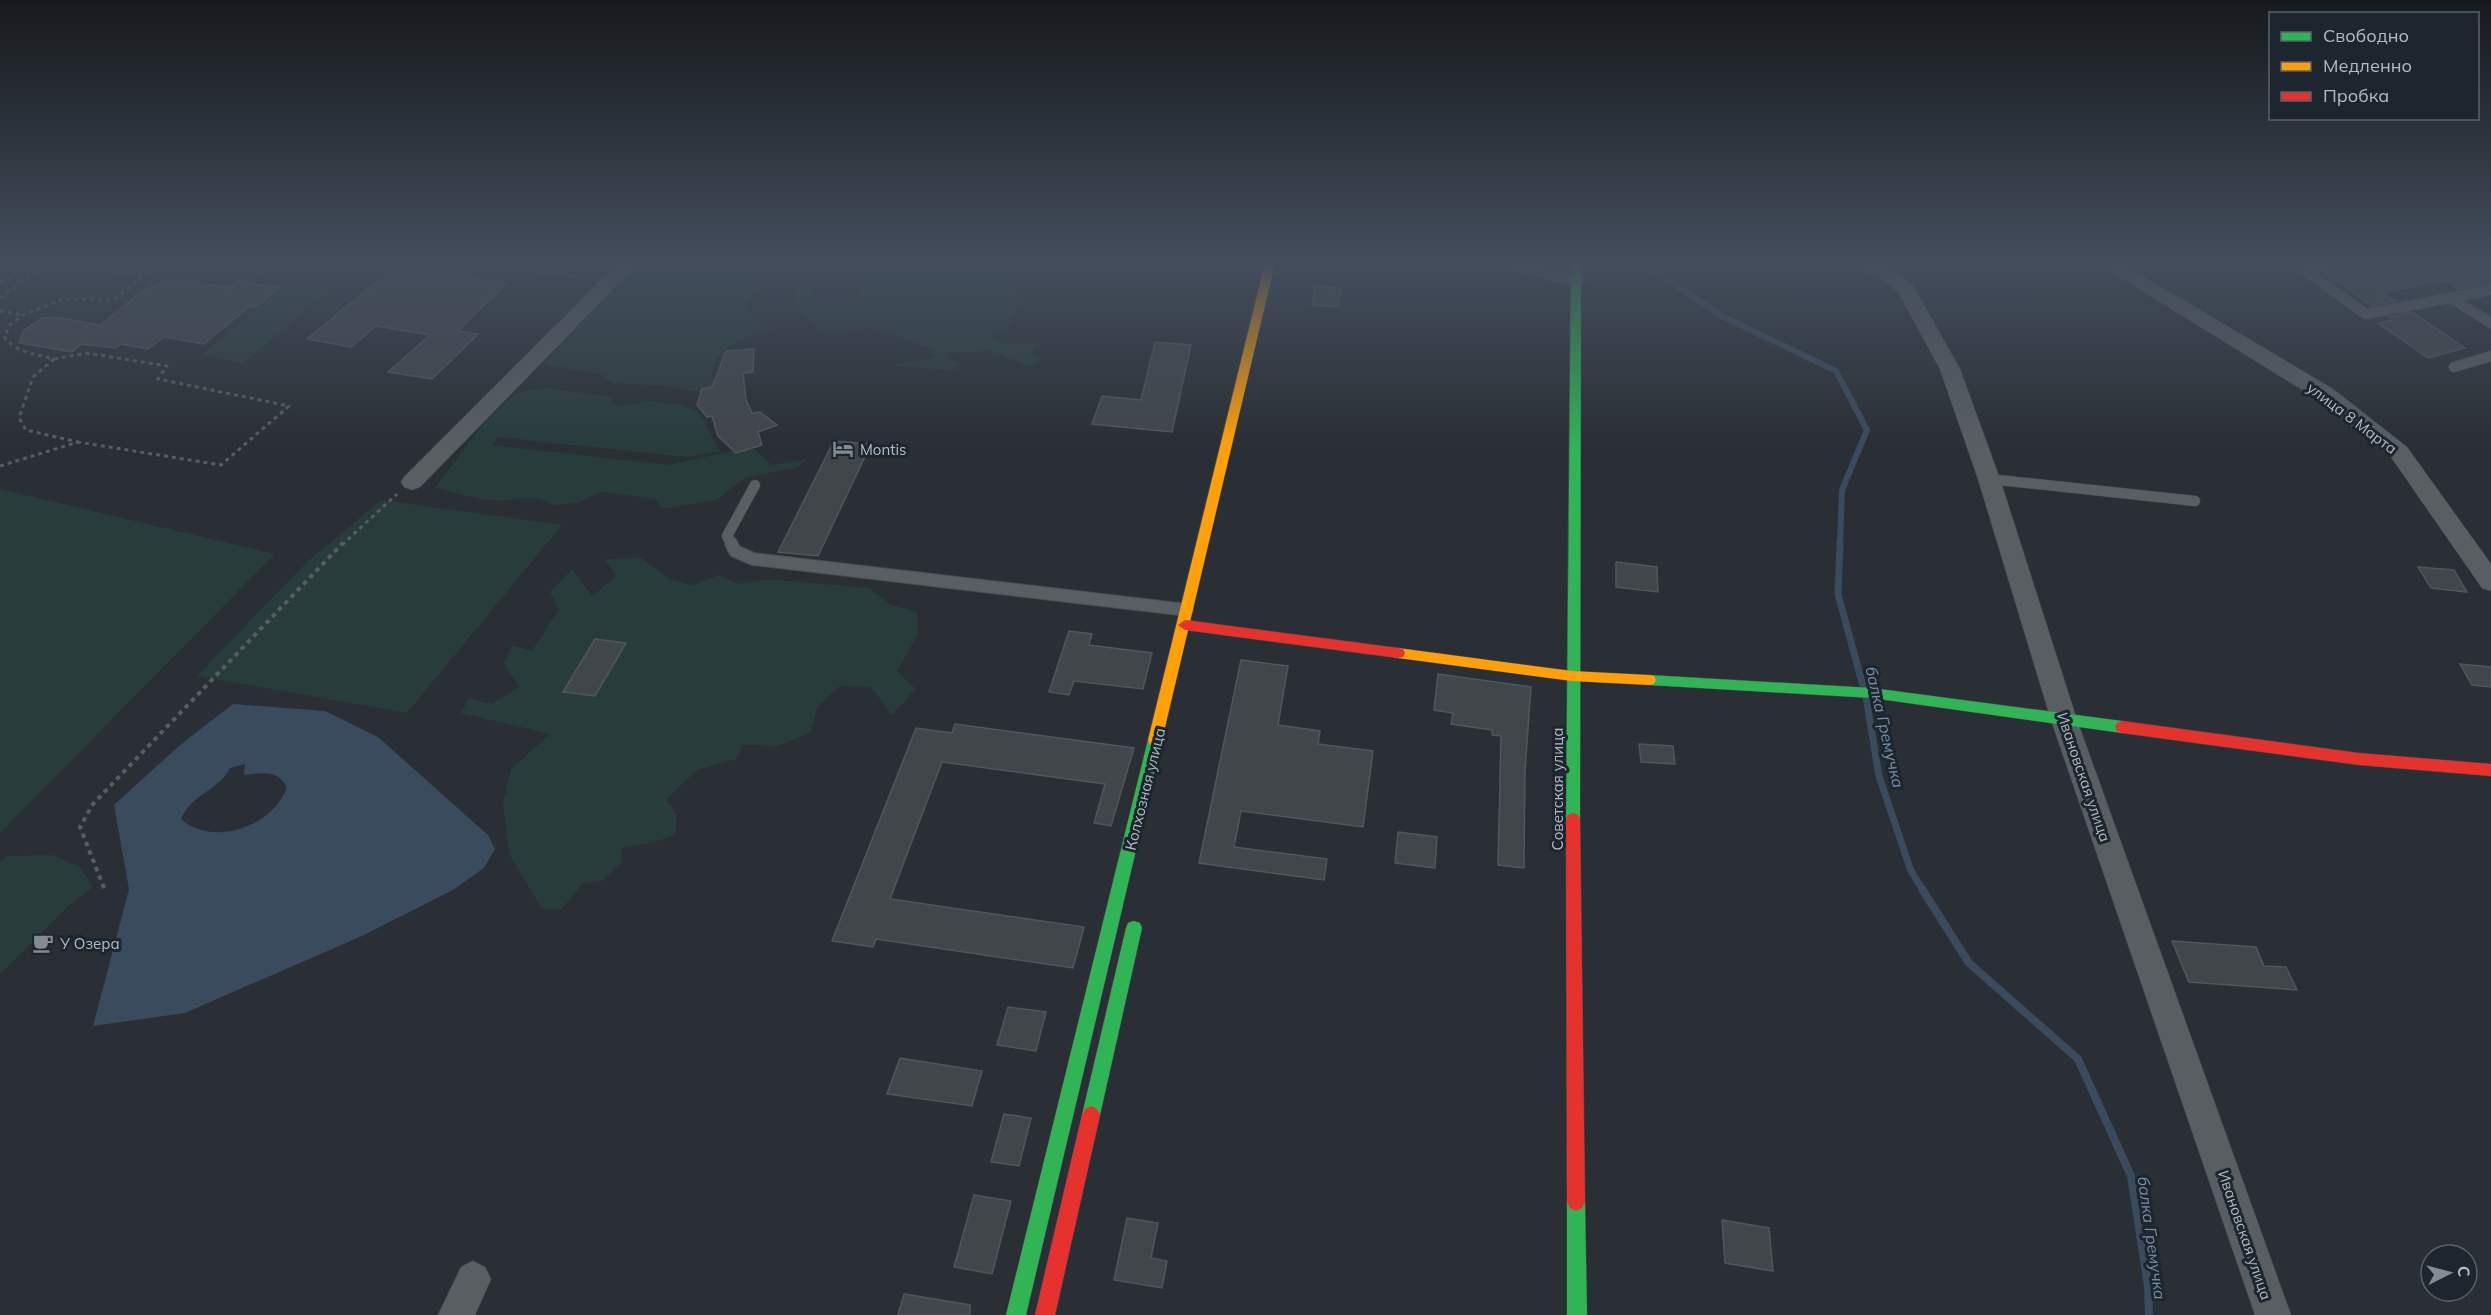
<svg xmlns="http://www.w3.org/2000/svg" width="2491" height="1315" font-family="Mulish,sans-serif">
  <rect width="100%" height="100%" fill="#292f34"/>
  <path fill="#293c3c" d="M 638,263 L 785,263 L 770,269 L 747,303 L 753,318 L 772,330 C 740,339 719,342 711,378 L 719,383 L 709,394 L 667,386 L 612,383 L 601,374 L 543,364 Z
    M 788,263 L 1035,263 L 1019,280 L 1015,292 L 1025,298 L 1017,307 L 1008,329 L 992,337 L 1001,344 L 1037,344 L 1031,355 L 1040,360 L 1030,367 L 992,351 L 945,353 L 950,360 L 960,364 L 952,371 L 893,365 L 935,358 L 928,348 L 871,327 L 830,334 L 813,325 L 799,311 L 794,288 L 805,286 L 812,289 L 815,299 L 833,302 L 857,297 L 862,285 L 830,268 L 812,270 Z
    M 302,273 L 343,280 L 243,363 L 201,355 Z
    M 547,388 L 611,397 L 611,404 L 621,406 L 650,401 L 681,405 L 698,411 L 720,451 L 686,457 L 497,437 L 493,445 L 667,465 L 751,447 L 772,465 L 807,459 L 798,467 L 745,478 L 716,500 L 661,509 L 656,499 L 602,492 L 577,503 L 553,505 C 537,492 518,500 499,501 C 479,501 455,492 435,488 C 456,461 488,412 515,395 C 525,389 537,389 547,388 Z
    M 0,489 L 275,554 L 0,833 Z
    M 381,500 L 562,525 L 407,713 L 197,676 L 308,561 Z
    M 641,558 L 671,580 L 692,585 L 719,575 L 738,584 L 767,579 L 869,588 L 891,605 L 917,612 L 917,636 L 897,671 L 916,689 L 892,715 L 871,687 L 840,686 L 818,706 L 810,733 L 778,746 L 743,745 L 736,759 L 697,770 L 666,800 L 677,815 L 675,835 L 654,842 L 621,848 L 621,862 L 602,881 L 583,883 L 561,910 L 542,909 L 509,854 L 503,803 L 511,769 L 550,734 L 461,713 L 469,698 L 492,704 L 519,687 L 504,663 L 512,645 L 532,651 L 559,609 L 550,592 L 572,569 L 592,596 L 616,577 L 605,559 Z
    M 51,855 L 79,866 L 93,887 L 65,909 L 0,974 L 0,863 L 7,856 Z"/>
  <path fill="#394b5d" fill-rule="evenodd" d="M 233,704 L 325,711 L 378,737 L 488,835 L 495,849 L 484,868 L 453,890 L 362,936 L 185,1013 L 93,1026 L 129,889 L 114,805 L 180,745 ZM 245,764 L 244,775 C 262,773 277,769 287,787 C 274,826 213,848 181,819 C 191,795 220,789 230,768 Z"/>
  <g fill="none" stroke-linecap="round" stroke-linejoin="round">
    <path stroke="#394b5d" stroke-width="6" d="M 1643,263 L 1722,316 L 1836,371 L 1867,430 L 1842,490 L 1840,545"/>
    <path stroke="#394b5d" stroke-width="7" d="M 1840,543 L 1838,594 L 1863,686
      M 1866,697 L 1879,776 L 1911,871 L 1923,890"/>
    <path stroke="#394b5d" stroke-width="8" d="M 1922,889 L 1969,963 L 2078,1059 L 2131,1176 L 2148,1286 L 2149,1315"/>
  </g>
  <path fill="#41464b" stroke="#51565c" stroke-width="1.5" d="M 399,263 L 455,263 L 446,271 L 506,284 L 458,331 L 478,334 L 432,379 L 388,372 L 430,335 L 376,326 L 351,347 L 307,339 Z
    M 2345,263 L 2484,263 L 2491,268 L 2491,283 L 2459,289 L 2445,280 L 2383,293 L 2395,301 L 2372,306 L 2326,273 L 2342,269 Z
    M 166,278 L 229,288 L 238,281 L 280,288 L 256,307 L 250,306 L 204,344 L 164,337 L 148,349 L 121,344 L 115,348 L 81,344 L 72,352 L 19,343 L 24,330 L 43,318 L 60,318 L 100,325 L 149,286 L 154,287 Z
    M 1315,286 L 1341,288 L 1338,307 L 1312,305 Z
    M 2412,312 L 2465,348 L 2428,358 L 2378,323 L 2392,320 L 2388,317 Z
    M 1155,342 L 1191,345 L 1172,432 L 1092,424 L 1102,396 L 1141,400 Z
    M 754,349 L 753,372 L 743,373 L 746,400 L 752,413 L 760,412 L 777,425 L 758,432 L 762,445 L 736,453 L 718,436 L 712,416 L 707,417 L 697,405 L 702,389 L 712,387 L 726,351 Z
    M 834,441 L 871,444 L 818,556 L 778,552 Z
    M 1616,562 L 1657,567 L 1658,592 L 1616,587 Z
    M 2418,567 L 2454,570 L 2467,592 L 2431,588 Z
    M 1069,631 L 1092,634 L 1089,645 L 1152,653 L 1143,689 L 1074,681 L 1069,695 L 1049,692 Z
    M 595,639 L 626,643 L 595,696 L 563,692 Z
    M 1241,660 L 1288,666 L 1278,725 L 1320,731 L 1318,744 L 1373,751 L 1363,827 L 1241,811 L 1234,847 L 1327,859 L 1324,880 L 1199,863 Z
    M 2460,664 L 2491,667 L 2491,687 L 2472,685 Z
    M 1438,674 L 1531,687 L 1525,771 L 1524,868 L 1498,865 L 1501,736 L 1492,735 L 1492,730 L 1451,724 L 1453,713 L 1434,710 Z
    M 955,724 L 1134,748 L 1111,826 L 1094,823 L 1105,784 L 942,762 L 890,899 L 1084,927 L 1073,968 L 876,939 L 873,947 L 832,941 L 916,728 L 952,733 Z
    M 1639,744 L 1673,746 L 1675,764 L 1641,762 Z
    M 1398,832 L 1437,837 L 1435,868 L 1395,863 Z
    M 2172,941 L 2256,947 L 2264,966 L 2286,967 L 2297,990 L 2189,982 Z
    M 1008,1007 L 1046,1012 L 1036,1051 L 997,1045 Z
    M 900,1058 L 982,1071 L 972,1106 L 887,1094 Z
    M 1004,1114 L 1031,1118 L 1019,1166 L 991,1162 Z
    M 974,1195 L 1011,1201 L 992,1274 L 954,1267 Z
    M 1127,1218 L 1158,1223 L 1151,1258 L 1167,1261 L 1162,1288 L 1114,1280 Z
    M 1722,1220 L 1769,1228 L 1773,1271 L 1725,1263 Z
    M 904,1294 L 970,1305 L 970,1315 L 898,1315 Z"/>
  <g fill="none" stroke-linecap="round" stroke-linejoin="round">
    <g stroke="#474b4f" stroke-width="11">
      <path id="lane-far1" d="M 2338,263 L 2304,270 L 2366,314 L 2491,290
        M 2451,298 L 2491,323
        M 2454,367 L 2491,356
        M 1989,479 L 2195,501
        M 732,545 L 727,536 L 755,485"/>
    </g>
    <g stroke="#474b4f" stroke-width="14">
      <path id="lane" d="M 731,543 L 735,551 L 753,559 L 1187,610"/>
    </g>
    <g stroke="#474b4f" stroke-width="1">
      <path id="street" d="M 618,263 L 639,263 L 420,487 L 412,490 L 404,487 L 401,482 L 404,477 Z
        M 1498,263 L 1530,263 L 1582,277 L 1585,281 L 1575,287 L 1501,267 Z
        M 1854,263 L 1880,263 L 1894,269 L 1913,285 L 1960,369 L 2000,479 L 2077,720 L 2291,1315 L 2255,1315 L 2051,720 L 1978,479 L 1940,369 L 1898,292 L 1880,277 L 1857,267 Z
        M 2097,263 L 2121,263 L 2333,389 L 2407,447 L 2491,564 L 2491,591 L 2482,588 L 2391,457 L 2317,399 Z
        M 473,1261 L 485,1267 L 491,1279 L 475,1315 L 438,1315 L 461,1267 Z"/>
    </g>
    <g stroke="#474b4f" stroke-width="1">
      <path id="fast" d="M 1571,263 L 1581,263 L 1580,819 L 1578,823 L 1573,825 L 1568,823 L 1566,819 Z
        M 1649,675 L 1872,688 L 2122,721 L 2127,723 L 2129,727 L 2127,731 L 2122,733 L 1872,698 L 1649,685 L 1644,684 L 1642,680 L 1644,676 Z
        M 1155,734 L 1160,736 L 1162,740 L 1026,1315 L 1006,1315 L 1148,740 L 1150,736 Z
        M 1134,921 L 1140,923 L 1142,928 L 1100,1115 L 1097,1121 L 1091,1124 L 1085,1121 L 1082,1115 L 1126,928 L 1128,923 Z
        M 1576,1193 L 1582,1196 L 1585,1202 L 1587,1315 L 1567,1315 L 1567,1202 L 1570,1196 Z"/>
    </g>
    <g stroke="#474b4f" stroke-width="1">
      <path id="slow" d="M 1265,263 L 1275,263 L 1162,740 L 1160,744 L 1150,744 L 1148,740 Z
        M 1398,648 L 1572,671 L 1649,675 L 1654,676 L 1656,680 L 1654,684 L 1649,685 L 1572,681 L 1398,658 L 1393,657 L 1391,653 L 1393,649 Z"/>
    </g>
    <g stroke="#474b4f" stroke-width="1">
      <path id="jam" d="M 1185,620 L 1398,648 L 1403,649 L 1405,653 L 1403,657 L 1398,658 L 1185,630 L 1178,625 Z
        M 2122,721 L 2359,753 L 2491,764 L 2491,776 L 2359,765 L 2122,733 L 2117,731 L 2115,727 L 2117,723 Z
        M 1573,813 L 1578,815 L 1580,819 L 1585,1202 L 1582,1208 L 1576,1211 L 1570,1208 L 1567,1202 L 1566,819 L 1568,815 Z
        M 1091,1106 L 1097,1109 L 1100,1115 L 1055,1315 L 1035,1315 L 1082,1115 L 1085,1109 Z"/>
    </g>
    <path stroke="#575d61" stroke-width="3" stroke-dasharray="4 4" stroke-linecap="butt" d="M 67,263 L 144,276
      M 193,263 L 255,272 L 310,263
      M 345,263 L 440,279 L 478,263 L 586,278
      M 0,283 L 29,263
      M 0,298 L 49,263
      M 0,311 L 23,315
      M 54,359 L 87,353 L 167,366 L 158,379 L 289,406 L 221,465 L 78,442
      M 0,466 L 78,442 L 26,430 L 19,418 L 33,377 L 54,359 C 35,354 17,353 4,337 L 10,325 L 23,315 L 63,299 L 113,300 L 162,263
      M 342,545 L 397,494"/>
    <path stroke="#575d61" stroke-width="4" stroke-dasharray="4.5 4.5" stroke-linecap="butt" d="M 104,888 L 80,827 L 93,804 L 343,543"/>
    <use href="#lane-far1" stroke="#595e63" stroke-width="10"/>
    <use href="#lane" stroke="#595e63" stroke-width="12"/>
    <use href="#street" fill="#595e63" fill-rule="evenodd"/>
    <use href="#fast" fill="#30b455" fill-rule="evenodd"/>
    <use href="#slow" fill="#ff9f0a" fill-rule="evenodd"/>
    <use href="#jam" fill="#e5322d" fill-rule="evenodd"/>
  </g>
  <linearGradient id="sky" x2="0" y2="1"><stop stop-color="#171a1d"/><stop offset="0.59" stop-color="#434d5c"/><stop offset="1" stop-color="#434d5c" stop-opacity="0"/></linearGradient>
  <rect width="2491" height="447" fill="url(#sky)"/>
  <defs>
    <g id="hotel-bare" transform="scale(1.62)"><path d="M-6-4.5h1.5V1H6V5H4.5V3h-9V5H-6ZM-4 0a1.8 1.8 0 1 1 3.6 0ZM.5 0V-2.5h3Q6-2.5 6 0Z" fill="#838b93" stroke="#1d262f" stroke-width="2.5" paint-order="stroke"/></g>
    <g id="cafe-bare" transform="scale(1.62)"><path d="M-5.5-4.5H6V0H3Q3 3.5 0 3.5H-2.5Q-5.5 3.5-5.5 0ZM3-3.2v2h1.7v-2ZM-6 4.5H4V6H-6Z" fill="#838b93" stroke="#1d262f" stroke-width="2.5" paint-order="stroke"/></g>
  </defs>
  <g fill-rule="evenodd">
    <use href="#hotel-bare" x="843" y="449"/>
    <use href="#cafe-bare" x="43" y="943"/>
  </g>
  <g text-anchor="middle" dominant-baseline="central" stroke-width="6" stroke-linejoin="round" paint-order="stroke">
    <g font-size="15" fill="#b3bcc6" stroke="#1d262f">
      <text transform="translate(2352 418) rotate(37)">улица 8 Марта</text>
      <text transform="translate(2084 777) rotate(71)">Ивановская улица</text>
      <text transform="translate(1145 789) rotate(-76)">Колхозная улица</text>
      <text transform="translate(1557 789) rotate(-90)">Советская улица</text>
      <text transform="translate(2245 1235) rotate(71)">Ивановская улица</text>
    </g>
    <g font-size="15" fill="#b3bcc6" stroke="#1d262f" text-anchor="start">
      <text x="860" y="449">Montis</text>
      <text x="60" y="943">У Озера</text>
    </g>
    <g font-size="16" font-style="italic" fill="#768fa7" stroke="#1d262f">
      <text transform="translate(1885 727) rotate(77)">балка Гремучка</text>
      <text transform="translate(2152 1238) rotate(82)">балка Гремучка</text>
    </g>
  </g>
  <rect x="2269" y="12" width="210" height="108" fill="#1d262f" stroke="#59626b" stroke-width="1.5"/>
  <rect x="2281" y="32" width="30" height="9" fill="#30b455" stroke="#59626b" stroke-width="1.5"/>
  <text x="2323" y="42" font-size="18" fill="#b3bcc6">Свободно</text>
  <rect x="2281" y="62" width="30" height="9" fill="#ff9f0a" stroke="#59626b" stroke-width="1.5"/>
  <text x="2323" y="72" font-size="18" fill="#b3bcc6">Медленно</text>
  <rect x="2281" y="92" width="30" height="9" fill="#e5322d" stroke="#59626b" stroke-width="1.5"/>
  <text x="2323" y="102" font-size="18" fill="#b3bcc6">Пробка</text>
  <g transform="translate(2449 1273) rotate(84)"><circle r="28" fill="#1d262f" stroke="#59626b" stroke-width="1.5"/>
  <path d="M0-4.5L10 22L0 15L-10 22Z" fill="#838b93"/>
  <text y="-9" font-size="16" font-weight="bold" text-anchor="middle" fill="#b3bcc6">С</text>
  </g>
</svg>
